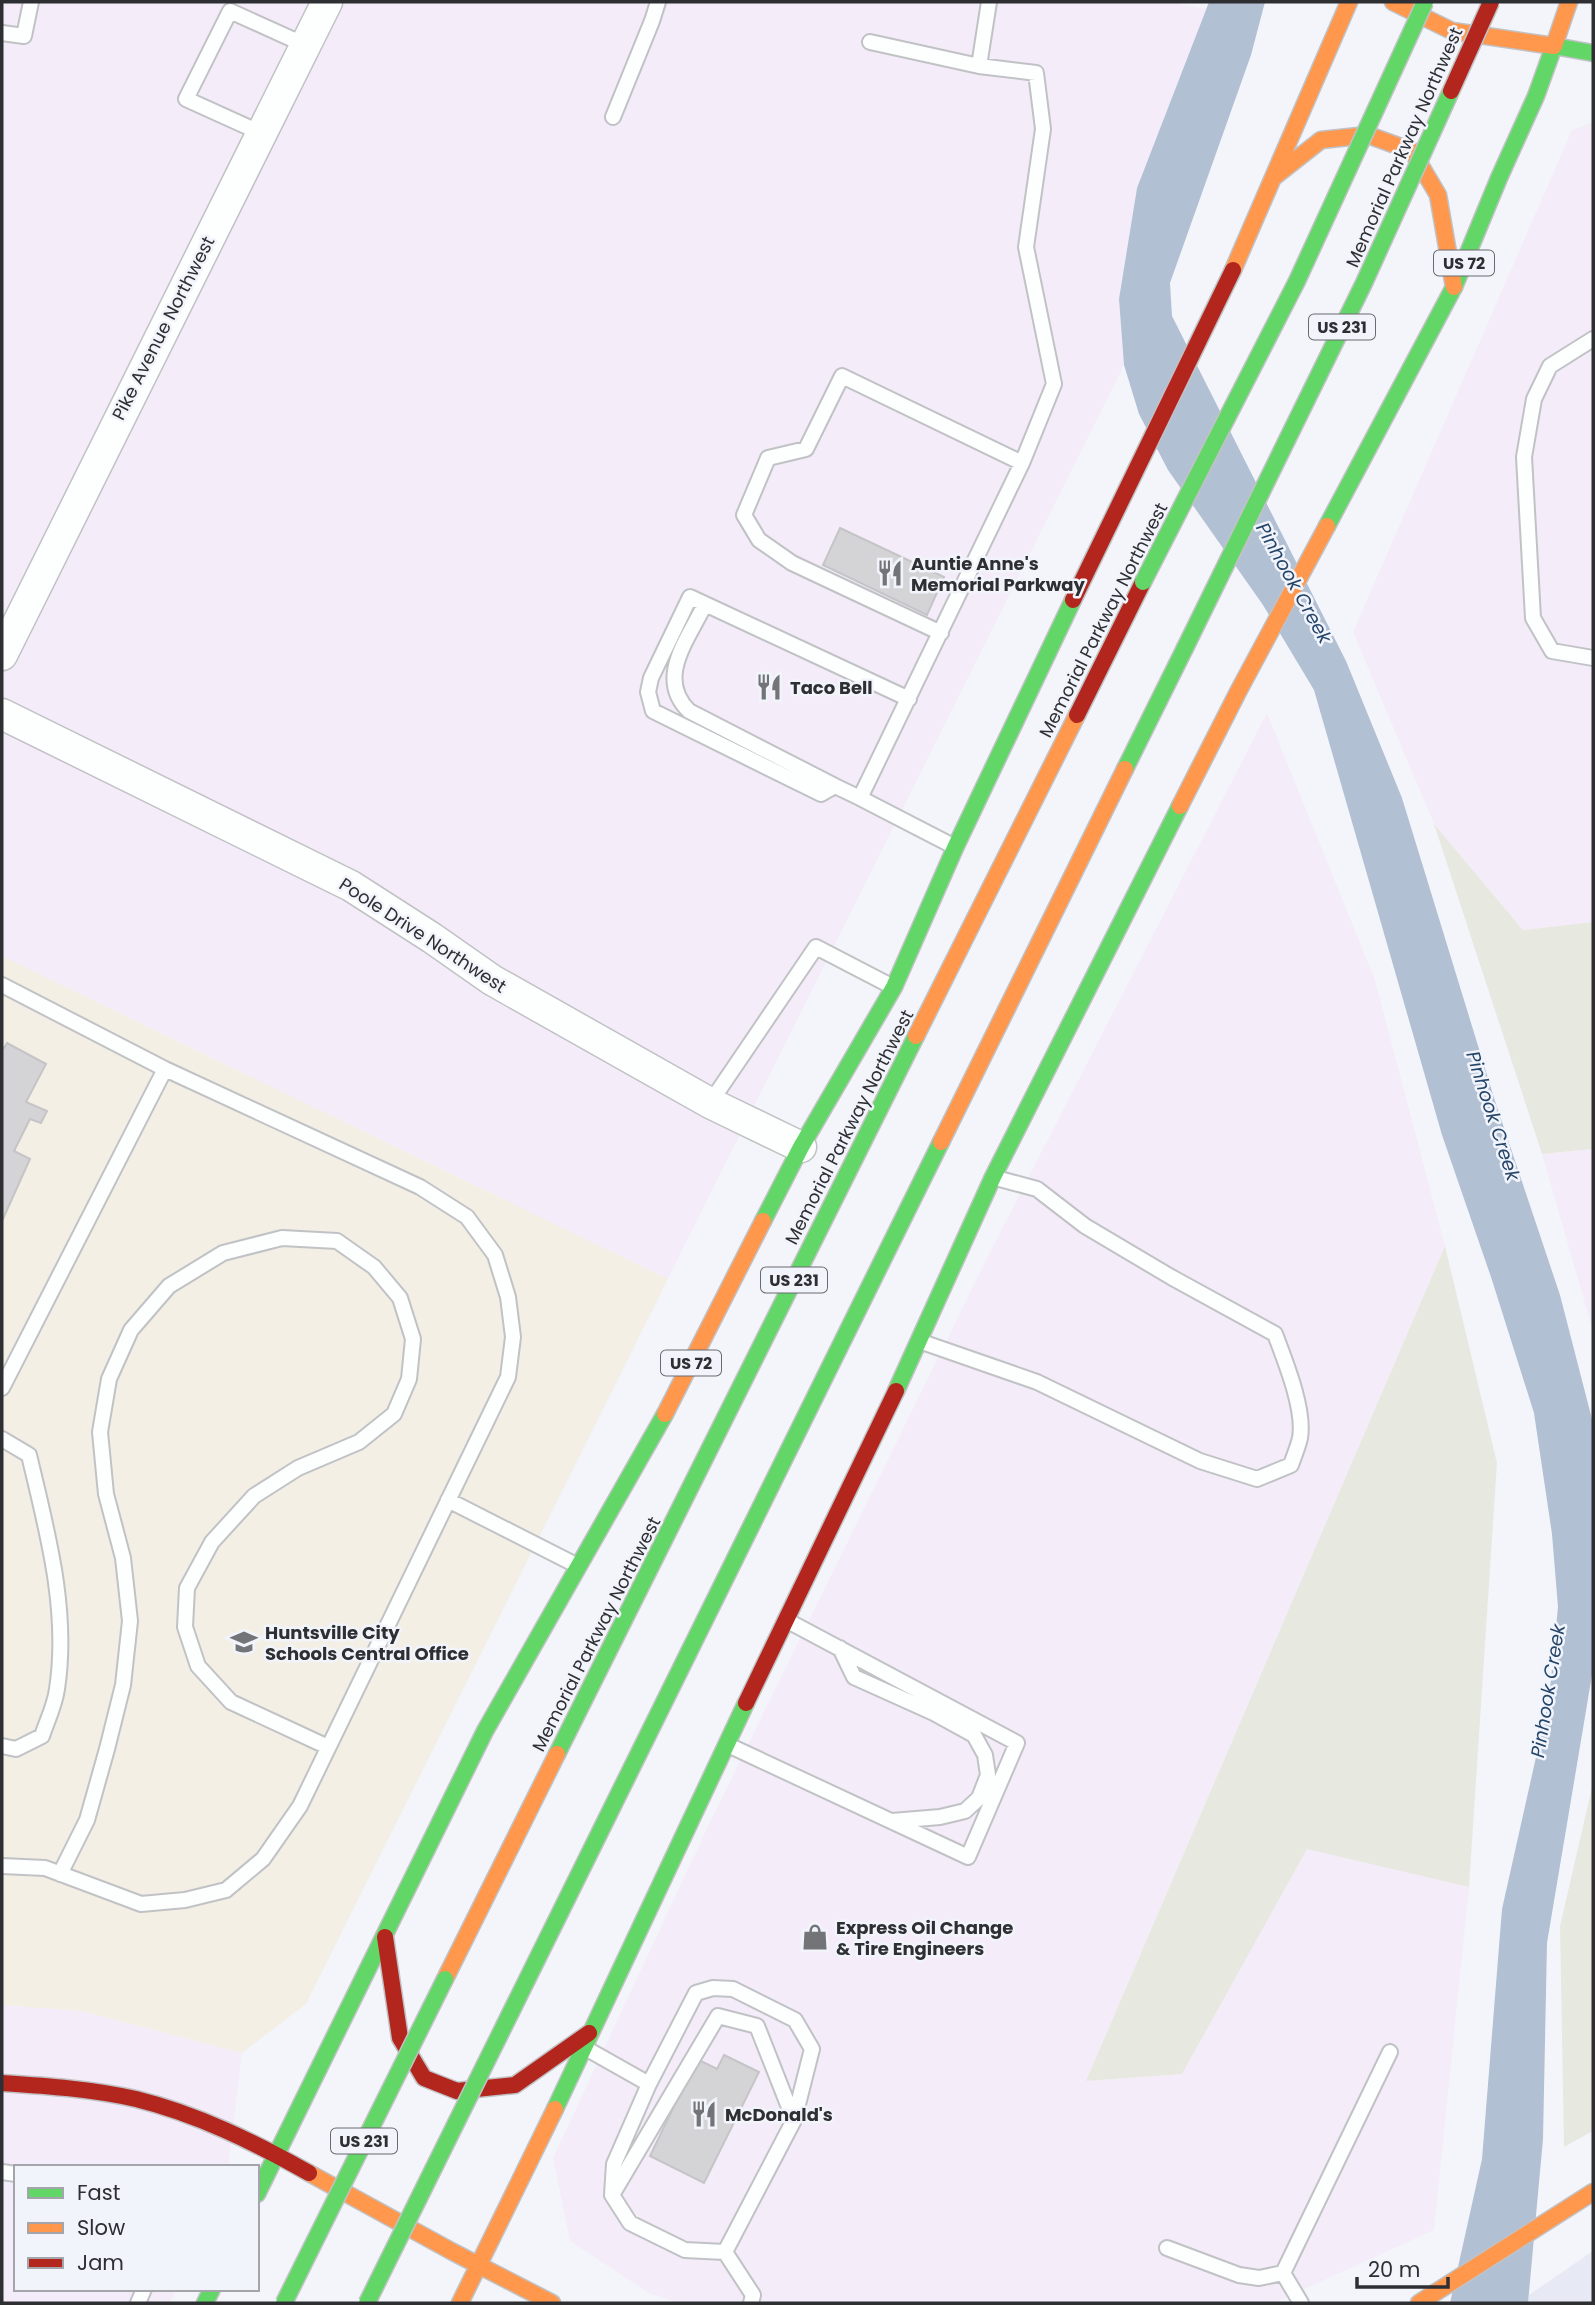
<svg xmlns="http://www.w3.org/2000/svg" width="1595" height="2305" font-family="Poppins,sans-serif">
  <rect width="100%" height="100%" fill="#f4f5fa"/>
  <path fill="#f4ecf9" d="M 2,2 L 1169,2 L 1206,9 L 1137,188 L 1119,299 L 1124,365 L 668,1279 L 2,956 Z
    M 1593,122 L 1593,922 L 1523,930 L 1434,824 L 1353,632 L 1572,130 Z
    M 1267,713 L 1375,980 L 1445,1246 L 1086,2081 L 1182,2074 L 1306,1848 L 1469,1887 L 1434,2230 L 1274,2303 L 680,2303 L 649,2293 L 570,2241 L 553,2158 L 710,1822 L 986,1260 Z
    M 1593,1149 L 1593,1331 L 1542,1154 Z
    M 2,2005 L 81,2011 L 242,2053 L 228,2167 L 16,2167 L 16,2289 L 176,2289 L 170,2303 L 2,2303 Z"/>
  <path fill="#e7e9f4" d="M 1593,2251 L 1593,2303 L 1528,2303 L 1529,2295 Z"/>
  <path fill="#f3efe5" d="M 2,956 L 668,1279 L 306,2004 L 242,2053 L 81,2011 L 2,2005 Z"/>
  <path fill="#e7e9e0" d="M 1434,824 L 1523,930 L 1593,922 L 1593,1149 L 1542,1154 Z
    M 1445,1246 L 1497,1463 L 1469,1887 L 1307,1849 L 1182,2074 L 1086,2081 Z
    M 1593,1783 L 1593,2131 L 1564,2147 L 1560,1926 Z"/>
  <path fill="#b2c0d4" d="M 1209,2 L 1265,2 L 1251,55 L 1170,283 L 1172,316 L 1346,661 L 1402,798 L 1495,1101 L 1560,1295 L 1593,1423 L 1593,1669 L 1547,1943 L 1543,2139 L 1528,2303 L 1450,2303 L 1482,2159 L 1502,1909 L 1549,1699 L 1558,1607 L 1552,1534 L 1534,1413 L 1491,1277 L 1442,1135 L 1314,690 L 1263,605 L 1168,470 L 1139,414 L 1124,365 L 1119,299 L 1137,188 Z"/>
  <path fill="#d4d3d5" stroke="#c5c4c6" stroke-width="2" d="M 840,528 L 944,577 L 927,615 L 823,565 Z
    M 7,1043 L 46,1064 L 26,1102 L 47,1111 L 41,1123 L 30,1119 L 14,1151 L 30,1159 L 2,1221 L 2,1047 L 4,1048 Z
    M 724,2055 L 759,2072 L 704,2183 L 650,2156 L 697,2059 L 717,2069 Z"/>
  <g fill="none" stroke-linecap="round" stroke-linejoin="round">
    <g stroke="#c1c2c5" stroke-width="18">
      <path id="lane" d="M 2,33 L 24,36 L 31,2
        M 870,42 L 979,66 L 989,2
        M 613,117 L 652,21 L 658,2
        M 261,133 L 186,99 L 230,11 L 305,45
        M 1593,339 L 1550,366 L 1534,399 L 1524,457 L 1533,618 L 1552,651 L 1593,658
        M 705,604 C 689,638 655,678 689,711 L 835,786
        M 941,633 L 792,563 L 759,540 L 744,515 L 768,458 L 806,449 L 842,376 L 1022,463
        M 860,798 L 835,786 L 821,794 L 653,711 L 648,692 L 651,678 L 690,597 L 909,699
        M 955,847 L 860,798 L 1022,463 L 1054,384 L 1026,247 L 1043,129 L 1036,73 L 979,66
        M 2,985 L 165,1069 L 420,1187 L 467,1217 L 495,1255 L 508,1297 L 513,1337 L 508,1377 L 300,1806 L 263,1859 L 226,1890 L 185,1900 L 141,1904 L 45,1868 L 2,1866
        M 710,1103 L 816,947 L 893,987
        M 922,1342 L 1037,1382 L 1200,1461 L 1257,1479 L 1291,1465 C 1294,1456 1298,1447 1300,1438 C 1305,1409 1285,1361 1275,1334 L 1171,1277 L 1085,1226 L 1037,1189 L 996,1178
        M 2,1388 L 165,1069
        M 2,1439 L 29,1455 C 47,1531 69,1610 57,1689 C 55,1705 47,1721 42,1736 L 16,1749 L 2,1746
        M 448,1500 L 578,1566
        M 840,1648 L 854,1677 L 934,1713 L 974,1735 L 985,1755 L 988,1775 L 979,1798 L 965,1811 L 940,1817 L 892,1821
        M 728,1745 L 968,1857 L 1017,1743 L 786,1620
        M 60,1874 L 87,1820 L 107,1749 L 123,1685 L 130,1621 L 123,1558 L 106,1494 L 100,1432 L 109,1379 L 131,1330 L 169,1286 L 223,1253 L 282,1238 L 337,1241 L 374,1267 L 400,1298 L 413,1339 L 409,1379 L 394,1414 L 359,1442 L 298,1468 L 254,1496 L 212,1542 L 187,1588 L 185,1627 L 198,1666 L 231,1702 L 328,1747
        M 587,2049 L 649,2084 L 614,2164 L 612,2195 L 630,2223 L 685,2250 L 725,2252 L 753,2295 L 751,2303
        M 649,2084 L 696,1993 L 713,1988 L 733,1989 L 795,2020 L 812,2049 L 794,2120 L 725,2252
        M 2,2172 L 16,2174
        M 612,2195 L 718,2016 L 757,2026 L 794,2120
        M 1167,2248 L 1239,2275 L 1259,2278 L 1283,2273
        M 138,2303 L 144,2289
        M 1301,2303 L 1283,2273 L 1390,2052"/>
    </g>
    <g stroke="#c1c2c5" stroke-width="33">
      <path id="street" d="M 2,655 L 327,2
        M 2,714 L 351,886 L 432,938 L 492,980 L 710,1103 L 801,1147"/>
    </g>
    <g stroke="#c1c2c5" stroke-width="19">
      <path id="fast" d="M 1327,526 L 1454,287 L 1499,178 L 1536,96 L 1554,46 L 1593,53
        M 1125,769 L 1185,648
        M 763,1221 L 801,1147 L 894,987 L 955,848 L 1073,600
        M 896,1391 L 993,1177 L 1180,806
        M 557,1754 L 916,1036
        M 511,2012 L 941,1142
        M 555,2109 L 746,1703
        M 257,2194 L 485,1731 L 665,1414
        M 205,2303 L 212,2289"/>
    </g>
    <g stroke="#c1c2c5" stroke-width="19">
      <path id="slow" d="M 1393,2 L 1452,31 L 1554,46 L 1569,2
        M 1274,177 L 1321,140 L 1368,135 L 1412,151 L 1438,195 L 1454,287
        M 1233,270 L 1349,2
        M 1180,806 L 1239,690 L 1327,526
        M 916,1036 L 1077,715
        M 941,1142 L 1125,769
        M 665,1414 L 763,1221
        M 445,1979 L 557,1754
        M 309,2173 L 453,2252 L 552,2303
        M 460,2303 L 555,2109
        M 1419,2303 L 1593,2192"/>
    </g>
    <g stroke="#c1c2c5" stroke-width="19">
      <path id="jam" d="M 1073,600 L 1233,270
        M 1077,715 L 1143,582
        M 746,1703 L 896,1391
        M 385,1937 L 400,2038 L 424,2078 L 457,2091 L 515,2085 L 589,2033
        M 2,2083 C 47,2086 92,2089 136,2099 C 197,2114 254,2142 309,2173"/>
    </g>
    <use href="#lane" stroke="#fdfefe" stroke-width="14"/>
    <use href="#street" stroke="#fdfefe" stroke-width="30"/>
    <use href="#fast" stroke="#63d668" stroke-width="16"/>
    <use href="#slow" stroke="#ff974d" stroke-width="16"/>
    <use href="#jam" stroke="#b3261e" stroke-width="16"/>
    <g stroke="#c1c2c5" stroke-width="19" stroke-linecap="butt">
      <path id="fast-bridge" d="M 1143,582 L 1297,281 L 1425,2
        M 1185,648 L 1364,283 L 1451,91
        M 284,2303 L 445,1979
        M 367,2303 L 511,2012"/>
    </g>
    <g stroke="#c1c2c5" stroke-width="19" stroke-linecap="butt">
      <path id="jam-bridge" d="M 1451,91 L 1491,2"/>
    </g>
    <use href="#fast-bridge" stroke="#63d668" stroke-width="16"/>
    <use href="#jam-bridge" stroke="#b3261e" stroke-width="16"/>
  </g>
  <defs>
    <g id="restaurant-bare" transform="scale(2.1)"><path d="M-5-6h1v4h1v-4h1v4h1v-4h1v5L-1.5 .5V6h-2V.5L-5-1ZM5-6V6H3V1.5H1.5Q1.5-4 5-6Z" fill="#737478" stroke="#f2f4fc" stroke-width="2.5" paint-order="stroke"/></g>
    <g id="school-bare" transform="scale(2.1)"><path d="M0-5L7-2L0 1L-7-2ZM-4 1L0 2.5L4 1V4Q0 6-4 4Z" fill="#737478" stroke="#f2f4fc" stroke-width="2.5" paint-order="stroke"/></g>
    <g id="shop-bare" transform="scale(2.1)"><path d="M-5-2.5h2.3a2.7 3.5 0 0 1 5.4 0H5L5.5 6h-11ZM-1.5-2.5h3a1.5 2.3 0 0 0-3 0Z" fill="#737478" stroke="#f2f4fc" stroke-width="2.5" paint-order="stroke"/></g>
  </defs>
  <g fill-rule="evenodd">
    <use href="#restaurant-bare" x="890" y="573"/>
    <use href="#restaurant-bare" x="769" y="687"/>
    <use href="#school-bare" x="244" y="1642"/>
    <use href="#shop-bare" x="815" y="1937"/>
    <use href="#restaurant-bare" x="704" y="2114"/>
  </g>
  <g text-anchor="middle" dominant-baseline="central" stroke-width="5" stroke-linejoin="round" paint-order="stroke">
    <g fill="#f2f4fc" stroke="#696a6f" stroke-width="2">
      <rect x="1434" y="250.5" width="60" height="25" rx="5"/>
      <rect x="1309" y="314.5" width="66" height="25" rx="5"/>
      <rect x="761" y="1267.5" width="66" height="25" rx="5"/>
      <rect x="661" y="1350.5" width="60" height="25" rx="5"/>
      <rect x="331" y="2128.5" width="66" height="25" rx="5"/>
    </g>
    <g font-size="16" font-weight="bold" fill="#2e2f32">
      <text x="1464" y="263">US 72</text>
      <text x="1342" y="327">US 231</text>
      <text x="794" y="1280">US 231</text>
      <text x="691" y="1363">US 72</text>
      <text x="364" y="2141">US 231</text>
    </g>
    <g font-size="18" fill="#2e2f32" stroke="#f2f4fc">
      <text transform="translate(1404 147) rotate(-66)">Memorial Parkway Northwest</text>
      <text transform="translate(163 328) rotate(-63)">Pike Avenue Northwest</text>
      <text transform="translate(1103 620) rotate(-63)">Memorial Parkway Northwest</text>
      <text transform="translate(423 935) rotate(33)">Poole Drive Northwest</text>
      <text transform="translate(849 1127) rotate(-63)">Memorial Parkway Northwest</text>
      <text transform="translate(596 1634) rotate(-63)">Memorial Parkway Northwest</text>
    </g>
    <g font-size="18" font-weight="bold" fill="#2e2f32" stroke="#f2f4fc" text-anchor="start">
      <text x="911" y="563">Auntie Anne's<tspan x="911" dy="21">Memorial Parkway</tspan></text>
      <text x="790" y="687">Taco Bell</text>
      <text x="265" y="1632">Huntsville City<tspan x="265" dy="21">Schools Central Office</tspan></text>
      <text x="836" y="1927">Express Oil Change<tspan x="836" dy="21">&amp; Tire Engineers</tspan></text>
      <text x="725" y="2114">McDonald's</text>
    </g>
    <g font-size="19" font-style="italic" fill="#254569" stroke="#f2f4fc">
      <text transform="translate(1294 583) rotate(61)">Pinhook Creek</text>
      <text transform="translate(1493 1116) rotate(72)">Pinhook Creek</text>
      <text transform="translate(1548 1691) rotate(-81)">Pinhook Creek</text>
    </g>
  </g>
  <rect width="1595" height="2305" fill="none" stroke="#2e2f32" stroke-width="7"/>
  <rect x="14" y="2165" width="245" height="126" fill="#f2f4fc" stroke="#a4a5ab" stroke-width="2"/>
  <rect x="28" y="2188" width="35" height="10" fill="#63d668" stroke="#a4a5ab" stroke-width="2"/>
  <text x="77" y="2200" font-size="21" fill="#2e2f32">Fast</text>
  <rect x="28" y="2223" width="35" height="10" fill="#ff974d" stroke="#a4a5ab" stroke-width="2"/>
  <text x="77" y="2235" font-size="21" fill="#2e2f32">Slow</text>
  <rect x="28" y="2258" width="35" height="10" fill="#b3261e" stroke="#a4a5ab" stroke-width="2"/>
  <text x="77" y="2270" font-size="21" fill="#2e2f32">Jam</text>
  <path d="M1357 2277v10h91v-10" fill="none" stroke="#2e2f32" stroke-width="3.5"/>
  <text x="1368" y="2277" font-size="21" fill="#2e2f32" stroke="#f2f4fc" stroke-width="5" paint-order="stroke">20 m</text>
</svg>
